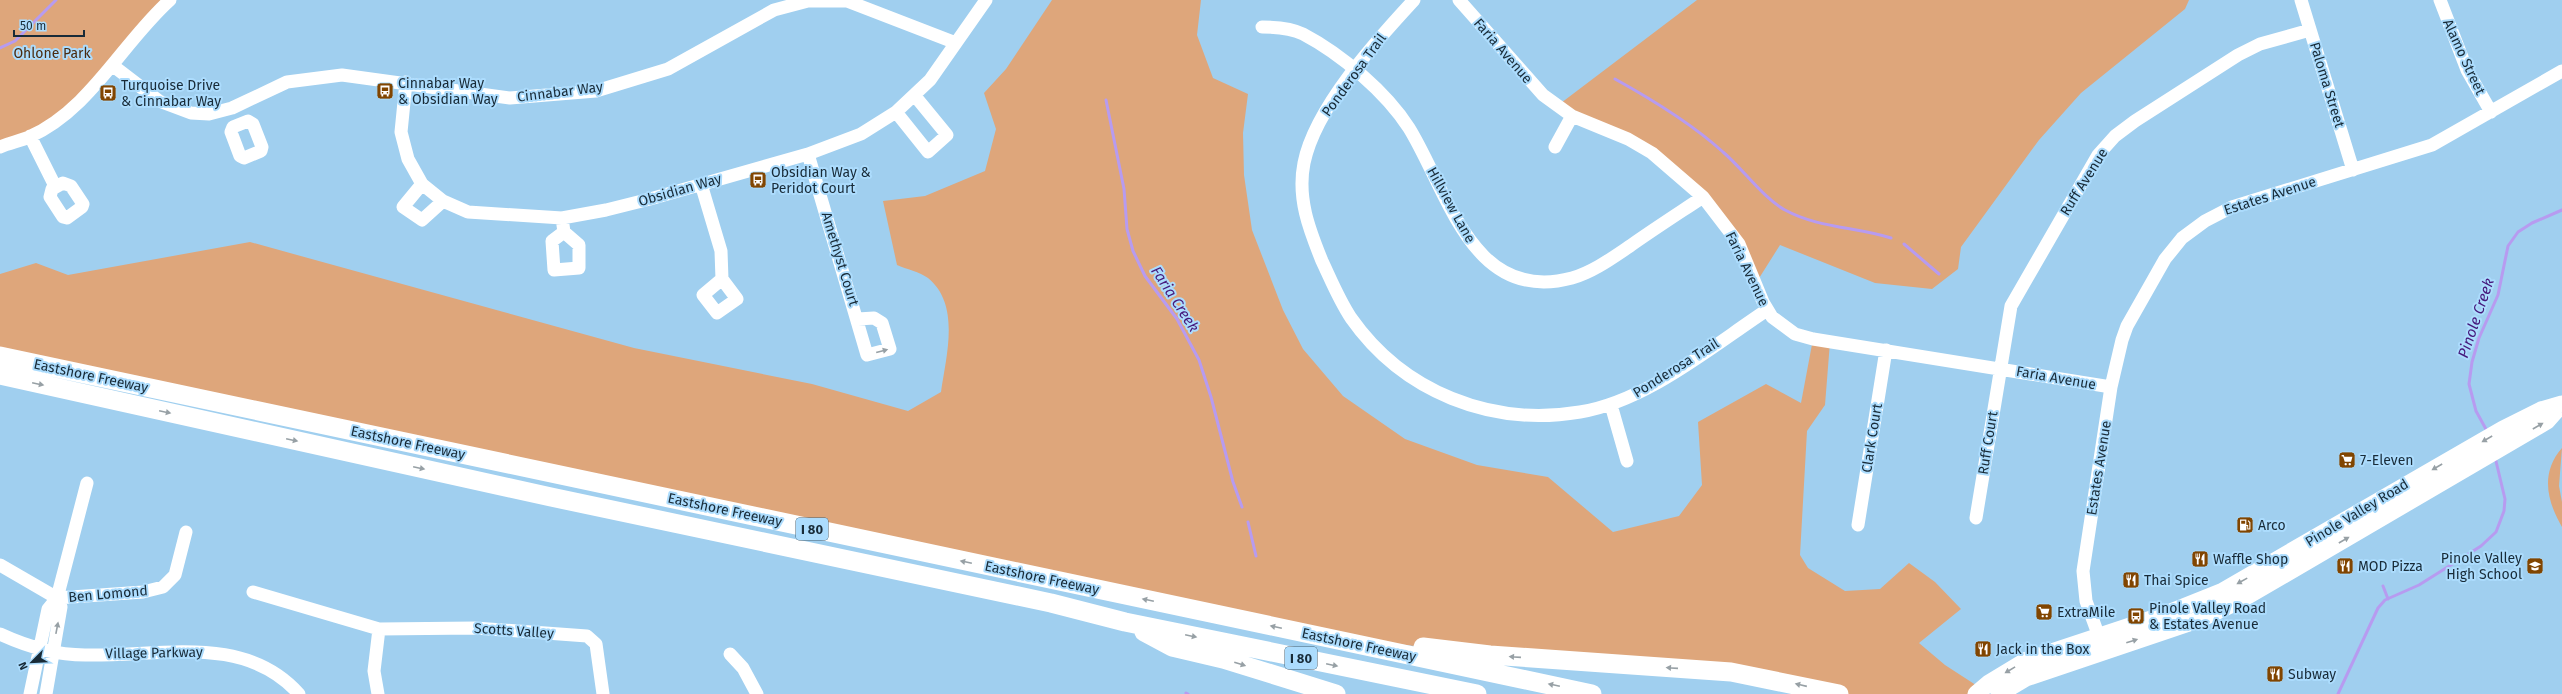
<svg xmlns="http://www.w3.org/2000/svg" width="2562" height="694" font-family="'Fira Sans',sans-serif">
  <rect width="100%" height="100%" fill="#a0cfef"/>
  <path fill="#dea67b" d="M 0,0 L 170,0 L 71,108 L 0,147 Z
    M 1052,0 L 1201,0 L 1197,35 L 1213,78 L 1248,94 L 1243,133 L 1244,175 L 1252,230 L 1283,310 L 1303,349 L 1343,396 L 1405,439 L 1477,465 L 1548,477 L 1613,532 L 1679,516 L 1702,485 L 1698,422 L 1766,384 L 1801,403 L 1813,339 L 1830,342 L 1825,405 L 1807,431 L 1800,555 L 1808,568 L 1845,591 L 1880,589 L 1909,563 L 1935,582 L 1961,609 L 1919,643 L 1945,665 L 1982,689 L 1976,694 L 1839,694 L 1777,680 L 1490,655 L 1296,632 L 0,356 L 0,274 L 36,263 L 68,275 L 250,242 L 634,348 L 812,384 L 908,411 L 941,392 C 946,356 961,305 928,278 C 920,272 906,269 897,265 L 883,201 L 925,196 L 985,171 L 996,129 L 984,93 L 1006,69 Z
    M 1697,0 L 2189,0 L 2185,9 L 2081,93 L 2039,140 L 1961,247 L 1958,269 L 1932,289 L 1875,283 L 1780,245 L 1756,283 L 1739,244 L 1676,171 L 1557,106 Z
    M 2562,448 L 2559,486 L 2562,502 L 2562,527 C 2547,501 2540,473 2562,448 Z"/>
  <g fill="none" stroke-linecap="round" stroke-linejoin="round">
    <path stroke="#b79bf0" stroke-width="3" d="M 0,48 L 15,41 L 56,0
      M 1615,79 C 1653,100 1691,123 1723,152 C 1743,169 1763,198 1785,210 C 1818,228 1856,227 1891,238
      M 1106,100 L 1124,189 L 1127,229 L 1133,251 L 1145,276 L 1177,319 L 1199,360 L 1211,397 L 1233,482 L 1242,507
      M 1904,244 L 1939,274
      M 2487,431 L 2476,411 L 2469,384 L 2472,362 L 2479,338 L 2498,295 L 2508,246 L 2518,232 L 2532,223 L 2562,210
      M 1248,522 L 1256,556
      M 2383,586 L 2388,599
      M 1186,693 L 1188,694
      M 2338,694 L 2378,608 L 2385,600 L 2419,585 L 2481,546 L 2496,532 L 2504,511 L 2505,499 L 2495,457"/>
    <path stroke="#fff" stroke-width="13" d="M 1414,0 C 1376,41 1315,108 1304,163 C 1297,198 1309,229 1322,261 C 1331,280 1339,300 1351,318 C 1403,392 1491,427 1580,412 C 1647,401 1711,347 1767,310
      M 1459,0 L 1543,95 L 1572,116 L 1628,139 L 1652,153 L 1703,197 L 1739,244 L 1763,302 L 1772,317 L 1795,334 L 1813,339 L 2111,387
      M 2301,0 L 2353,170
      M 2440,0 L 2467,70 L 2491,112
      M 1262,27 C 1276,27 1291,28 1303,34 C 1341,54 1386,92 1409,128 C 1448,191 1472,305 1572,278 C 1593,272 1612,258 1630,246 C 1654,229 1679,213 1703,197
      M 112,65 L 159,101 L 191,113 L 209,114 L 232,108 L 287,82 L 342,75 L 510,98 L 596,91 L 668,69 L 774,10 L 808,1 L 847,1 L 956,43
      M 406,82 L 401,132 L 408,159 L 422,184 L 443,201 L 468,212 L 562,218 L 606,210 L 650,199 L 808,154 L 861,134 L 896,112 L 930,80 L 986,0
      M 896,112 L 928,152 L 947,135 L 915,96
      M 248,121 L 253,124 L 262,147 L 261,151 L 244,158 L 240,156 L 231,132 L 233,127 Z
      M 30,136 L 55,186
      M 0,147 C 9,143 20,141 29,137 C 90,110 122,43 170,0
      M 1555,147 L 1572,116
      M 808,154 L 867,355 L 890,349 L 882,323 L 874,318 L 858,319
      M 63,183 L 71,186 L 83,204 L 82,207 L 67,218 L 63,217 L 50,197 L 52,189 Z
      M 422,184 L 403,207 L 422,220 L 443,201
      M 701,184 L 721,251 L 722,279 L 703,295 L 717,313 L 737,299 L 722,279
      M 562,218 L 564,232 L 552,241 L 554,270 L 579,268 L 579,245 L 564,232
      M 1611,405 L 1627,461
      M 1976,518 L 2011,306 L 2098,155 L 2115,136 L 2135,121 L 2238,55 L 2260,44 L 2310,30
      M 1858,525 L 1886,350
      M 0,565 L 57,598 L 143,592 L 163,587 L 175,575 L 186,532
      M 253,592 L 379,629 L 475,628 L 587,636 L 596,644 L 603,694
      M 0,634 C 26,646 57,655 85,655 C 158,657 244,632 299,694
      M 2102,645 L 2086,601 L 2083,571 L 2111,387 L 2122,340 L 2127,326 L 2165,259 L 2182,238 L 2205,221 L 2232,207 L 2432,145 L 2562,71
      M 730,654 L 743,668 L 757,694
      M 30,694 L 48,609 L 57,598 L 87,483
      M 46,694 L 61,607 L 57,598
      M 378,694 L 374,671 L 379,629"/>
    <path stroke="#fff" stroke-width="17" d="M 1976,694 L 1989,683 L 2027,660 L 2166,614 L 2221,592 L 2503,429 L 2541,410 L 2562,404
      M 1999,694 L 2026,678 L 2198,620 L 2239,601 L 2547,421 L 2562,404"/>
    <path stroke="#fff" stroke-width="19" d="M 0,356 L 1592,694
      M 0,375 L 551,497 L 1051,603 L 1125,622 L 1477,694
      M 1144,632 L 1172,647 L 1223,659 L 1336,694
      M 1423,647 L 1490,655 L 1731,672 L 1839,694"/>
  </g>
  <defs><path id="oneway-solid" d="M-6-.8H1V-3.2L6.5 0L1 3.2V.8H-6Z"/></defs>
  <g fill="#97a0a5">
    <use href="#oneway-solid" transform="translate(882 351) rotate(-15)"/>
    <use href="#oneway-solid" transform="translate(38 384) rotate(12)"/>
    <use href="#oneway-solid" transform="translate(165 412) rotate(12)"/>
    <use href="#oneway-solid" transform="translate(2538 426) rotate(-30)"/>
    <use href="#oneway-solid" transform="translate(2487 439) rotate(150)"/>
    <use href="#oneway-solid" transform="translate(292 440) rotate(12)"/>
    <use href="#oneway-solid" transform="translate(2437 467) rotate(150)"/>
    <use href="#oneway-solid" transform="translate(419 468) rotate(12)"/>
    <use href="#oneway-solid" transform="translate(2344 540) rotate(-30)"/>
    <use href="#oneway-solid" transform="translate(966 562) rotate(-168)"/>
    <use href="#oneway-solid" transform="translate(2242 581) rotate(151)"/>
    <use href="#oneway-solid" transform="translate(1148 600) rotate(-168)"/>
    <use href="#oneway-solid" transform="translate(1276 627) rotate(-168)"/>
    <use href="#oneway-solid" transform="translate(57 628) rotate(-79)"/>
    <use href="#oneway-solid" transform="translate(1191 636) rotate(12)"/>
    <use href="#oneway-solid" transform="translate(2132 641) rotate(-18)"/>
    <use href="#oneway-solid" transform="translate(1515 657) rotate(-176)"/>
    <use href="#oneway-solid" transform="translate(1240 664) rotate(17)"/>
    <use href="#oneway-solid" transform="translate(1332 665) rotate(12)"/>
    <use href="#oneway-solid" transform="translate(1672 668) rotate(-176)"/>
    <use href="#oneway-solid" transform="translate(2010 670) rotate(149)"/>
    <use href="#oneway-solid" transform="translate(1554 685) rotate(-168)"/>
    <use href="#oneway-solid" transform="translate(1801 685) rotate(-167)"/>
  </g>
  <defs>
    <g id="bus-square" transform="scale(0.9)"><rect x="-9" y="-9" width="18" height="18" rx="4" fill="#814500" stroke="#acdcfd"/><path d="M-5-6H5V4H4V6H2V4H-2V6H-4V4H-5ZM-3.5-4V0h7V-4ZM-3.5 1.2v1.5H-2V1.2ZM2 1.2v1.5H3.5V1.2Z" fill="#fff"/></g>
    <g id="supermarket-square" transform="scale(0.9)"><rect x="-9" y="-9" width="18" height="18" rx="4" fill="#814500" stroke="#acdcfd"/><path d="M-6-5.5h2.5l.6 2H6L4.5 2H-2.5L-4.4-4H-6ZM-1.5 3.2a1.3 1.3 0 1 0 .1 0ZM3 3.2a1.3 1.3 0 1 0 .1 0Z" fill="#fff"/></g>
    <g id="fuel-square" transform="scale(0.9)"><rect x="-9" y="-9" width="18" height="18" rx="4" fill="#814500" stroke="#acdcfd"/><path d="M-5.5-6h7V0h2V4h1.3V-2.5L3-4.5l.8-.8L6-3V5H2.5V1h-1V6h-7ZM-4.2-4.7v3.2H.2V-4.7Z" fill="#fff"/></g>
    <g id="restaurant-square" transform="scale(0.9)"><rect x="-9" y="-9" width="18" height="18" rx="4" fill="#814500" stroke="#acdcfd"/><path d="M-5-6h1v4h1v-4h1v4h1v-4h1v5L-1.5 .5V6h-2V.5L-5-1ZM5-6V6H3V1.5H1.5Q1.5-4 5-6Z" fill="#fff"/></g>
    <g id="school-square" transform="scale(0.9)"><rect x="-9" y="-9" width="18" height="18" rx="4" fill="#814500" stroke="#acdcfd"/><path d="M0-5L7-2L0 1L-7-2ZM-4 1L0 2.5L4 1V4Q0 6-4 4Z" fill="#fff"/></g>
  </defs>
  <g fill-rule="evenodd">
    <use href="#bus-square" x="385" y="91"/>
    <use href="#bus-square" x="108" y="93"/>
    <use href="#bus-square" x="758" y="180"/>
    <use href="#supermarket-square" x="2347" y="460"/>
    <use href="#fuel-square" x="2245" y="525"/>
    <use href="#restaurant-square" x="2200" y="559"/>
    <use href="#restaurant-square" x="2345" y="566"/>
    <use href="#school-square" x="2535" y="566"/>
    <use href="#restaurant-square" x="2131" y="580"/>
    <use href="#supermarket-square" x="2044" y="612"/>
    <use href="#bus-square" x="2136" y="616"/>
    <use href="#restaurant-square" x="1983" y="649"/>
    <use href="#restaurant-square" x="2275" y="674"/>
  </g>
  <g text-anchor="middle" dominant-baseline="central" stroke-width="4" stroke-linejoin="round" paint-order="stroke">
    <g fill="#acdcfd" stroke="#446073" stroke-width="1">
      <rect x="796" y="518" width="32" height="22" rx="3"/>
      <rect x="1285" y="647" width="32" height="22" rx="3"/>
    </g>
    <g font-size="13" font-weight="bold" fill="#182b38">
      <text x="812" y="529">I 80</text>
      <text x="1301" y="658">I 80</text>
    </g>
    <g font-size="14" fill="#182b38" stroke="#acdcfd">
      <text transform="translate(1503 51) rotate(49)">Faria Avenue</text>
      <text transform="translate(2464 57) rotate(65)">Alamo Street</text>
      <text transform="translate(1354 75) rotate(-54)">Ponderosa Trail</text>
      <text transform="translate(2327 85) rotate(73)">Paloma Street</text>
      <text transform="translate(560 92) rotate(-7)">Cinnabar Way</text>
      <text transform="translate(2084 182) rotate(-58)">Ruff Avenue</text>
      <text transform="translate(680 190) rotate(-16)">Obsidian Way</text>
      <text transform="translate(2270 196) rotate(-18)">Estates Avenue</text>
      <text transform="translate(1451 205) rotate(61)">Hillview Lane</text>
      <text transform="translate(840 259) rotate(73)">Amethyst Court</text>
      <text transform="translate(1747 269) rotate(64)">Faria Avenue</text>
      <text transform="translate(1676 368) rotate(-32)">Ponderosa Trail</text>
      <text transform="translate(91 376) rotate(12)">Eastshore Freeway</text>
      <text transform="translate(2056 378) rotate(10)">Faria Avenue</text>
      <text transform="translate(1872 438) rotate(-81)">Clark Court</text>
      <text transform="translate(408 443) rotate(12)">Eastshore Freeway</text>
      <text transform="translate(1988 443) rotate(-81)">Ruff Court</text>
      <text transform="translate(2099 468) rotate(-81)">Estates Avenue</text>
      <text transform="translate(725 510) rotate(12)">Eastshore Freeway</text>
      <text transform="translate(2357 513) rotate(-31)">Pinole Valley Road</text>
      <text transform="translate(1042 578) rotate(12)">Eastshore Freeway</text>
      <text transform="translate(108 594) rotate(-5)">Ben Lomond</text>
      <text transform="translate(514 631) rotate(4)">Scotts Valley</text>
      <text transform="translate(1359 645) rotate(12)">Eastshore Freeway</text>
      <text transform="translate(154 653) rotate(-1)">Village Parkway</text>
    </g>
    <g font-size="14" fill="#4b2b10" stroke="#acdcfd">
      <text x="52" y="53">Ohlone Park</text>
    </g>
    <g font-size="14" fill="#182b38" stroke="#acdcfd" text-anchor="start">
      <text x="398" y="83">Cinnabar Way<tspan x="398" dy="16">&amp; Obsidian Way</tspan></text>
      <text x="121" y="85">Turquoise Drive<tspan x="121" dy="16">&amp; Cinnabar Way</tspan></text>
      <text x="771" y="172">Obsidian Way &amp;<tspan x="771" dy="16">Peridot Court</tspan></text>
      <text x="2360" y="460">7-Eleven</text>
      <text x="2258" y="525">Arco</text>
      <text x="2522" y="558" text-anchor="end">Pinole Valley<tspan x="2522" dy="16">High School</tspan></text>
      <text x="2213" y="559">Waffle Shop</text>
      <text x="2358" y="566">MOD Pizza</text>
      <text x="2144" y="580">Thai Spice</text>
      <text x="2149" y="608">Pinole Valley Road<tspan x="2149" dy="16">&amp; Estates Avenue</tspan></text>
      <text x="2057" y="612">ExtraMile</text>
      <text x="1996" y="649">Jack in the Box</text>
      <text x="2288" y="674">Subway</text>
    </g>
    <g font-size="15" font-style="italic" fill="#46187b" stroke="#acdcfd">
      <text transform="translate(1175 299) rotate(57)">Faria Creek</text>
      <text transform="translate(2476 318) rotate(-71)">Pinole Creek</text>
    </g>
  </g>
  <g transform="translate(32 662) rotate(246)" stroke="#acdcfd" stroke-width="3" paint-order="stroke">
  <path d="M0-3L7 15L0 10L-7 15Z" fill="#182b38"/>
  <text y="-6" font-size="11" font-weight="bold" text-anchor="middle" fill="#182b38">N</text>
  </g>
  <path d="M14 30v6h70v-6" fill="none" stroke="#182b38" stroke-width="2"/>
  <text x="20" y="30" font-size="12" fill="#182b38" stroke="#acdcfd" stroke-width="3" paint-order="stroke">50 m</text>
</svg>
